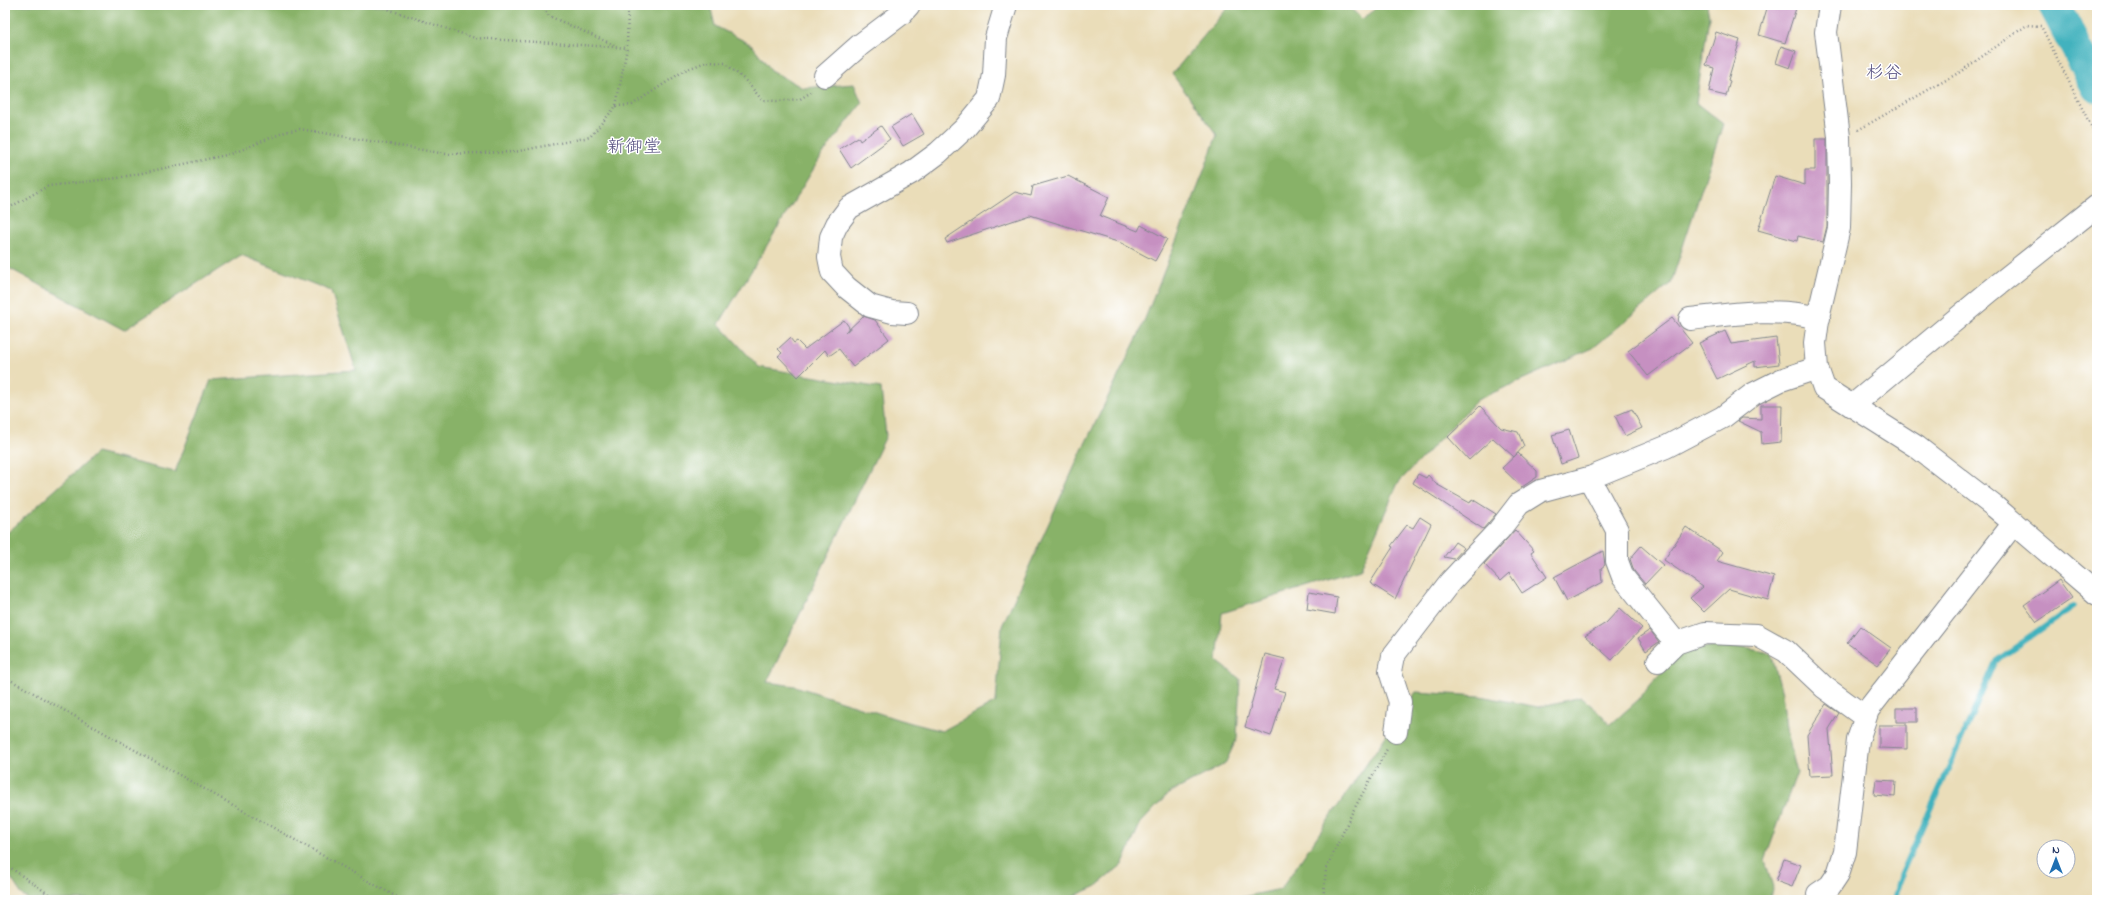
<svg xmlns="http://www.w3.org/2000/svg" width="2102" height="905" font-family="'Indie Flower','Klee One',sans-serif">
  <rect width="100%" height="100%" fill="#fff"/>
  <filter id="ink" filterUnits="userSpaceOnUse"><feTurbulence type="fractalNoise" baseFrequency=".025" numOctaves="2"/><feDisplacementMap in="SourceGraphic" scale="8" xChannelSelector="R" yChannelSelector="G"/><feConvolveMatrix kernelMatrix="1 2 1 2 8 2 1 2 1" color-interpolation-filters="sRGB"/></filter>
  <filter id="wash" filterUnits="userSpaceOnUse"><feTurbulence type="fractalNoise" baseFrequency=".012" numOctaves="4" result="noise"/><feDisplacementMap in="SourceGraphic" scale="16" xChannelSelector="R" yChannelSelector="G"/><feGaussianBlur stdDeviation="0.9" result="paint"/><feColorMatrix in="noise" values="0 0 0 0 0 0 0 0 0 0 0 0 0 0 0 0 0 1.4 0 .05"/><feComposite in="paint" operator="in"/></filter>
  <g filter="url(#wash)">
    <rect width="100%" height="100%" fill="#eaddb9"/>
    <path fill="#88b268" stroke="#527063" d="M 5,5 L 710,5 L 715,26 L 752,45 L 772,71 L 803,88 L 854,84 L 862,103 L 822,155 L 719,324 L 759,367 L 881,388 L 886,436 L 767,682 L 795,686 L 900,720 L 942,731 L 996,702 L 1002,626 L 1082,450 L 1138,336 L 1199,184 L 1217,135 L 1172,74 L 1230,5 L 1347,5 L 1362,19 L 1371,13 L 1377,5 L 1707,5 L 1709,17 L 1696,103 L 1723,124 L 1671,283 L 1593,348 L 1477,400 L 1398,483 L 1360,570 L 1222,613 L 1217,661 L 1240,679 L 1237,738 L 1225,764 L 1168,794 L 1140,824 L 1123,864 L 1095,887 L 1065,900 L 29,900 L 22,895 L 5,869 L 5,535 L 96,453 L 175,472 L 211,380 L 356,370 L 331,291 L 241,255 L 124,330 L 5,266 Z
      M 1723,644 L 1771,653 L 1782,693 L 1786,728 L 1797,772 L 1765,860 L 1773,887 L 1769,900 L 1228,900 L 1281,889 L 1416,692 L 1480,696 L 1538,707 L 1581,697 L 1601,714 L 1610,725 L 1638,700 L 1677,653 Z"/>
    <g fill="none" stroke-linecap="round" stroke-linejoin="round">
      <path stroke="#43b2be" stroke-width="5.5" d="M 1894,900 L 1898,882 L 1996,661 L 2074,606"/>
      <path stroke="#43b2be" stroke-width="32" d="M 2054,5 L 2097,87"/>
    </g>
    <g id="blocks">
      <path fill="#c690c1" d="M 1768,5 L 1797,5 L 1785,43 L 1759,35 Z
        M 1716,32 L 1740,40 L 1728,80 L 1730,81 L 1726,96 L 1709,92 L 1714,68 L 1706,65 Z
        M 1781,46 L 1796,51 L 1790,68 L 1776,63 Z
        M 912,114 L 924,134 L 903,146 L 891,127 Z
        M 881,126 L 890,139 L 851,168 L 839,149 L 858,137 L 860,141 Z
        M 1815,139 L 1827,139 L 1827,226 L 1823,242 L 1798,236 L 1797,241 L 1758,230 L 1775,176 L 1805,185 L 1805,170 L 1815,170 Z
        M 1068,176 L 1109,197 L 1100,216 L 1138,231 L 1141,225 L 1167,239 L 1155,261 L 1121,243 L 1030,215 L 947,243 L 945,239 L 1015,192 L 1031,196 L 1033,186 Z
        M 863,316 L 875,320 L 889,339 L 853,367 L 839,349 L 829,356 L 825,350 L 798,377 L 778,356 L 782,353 L 778,349 L 790,338 L 794,343 L 797,341 L 805,349 L 844,320 L 849,327 L 845,333 Z
        M 1672,318 L 1692,343 L 1648,376 L 1628,351 Z
        M 1725,331 L 1731,344 L 1776,338 L 1779,364 L 1755,367 L 1755,361 L 1717,379 L 1699,343 Z
        M 1761,405 L 1782,405 L 1781,442 L 1762,444 L 1761,432 L 1738,421 L 1742,418 L 1761,419 Z
        M 1480,406 L 1501,428 L 1518,432 L 1524,446 L 1514,457 L 1493,438 L 1469,460 L 1448,437 Z
        M 1632,409 L 1642,428 L 1625,436 L 1615,416 Z
        M 1569,430 L 1578,458 L 1561,464 L 1552,435 Z
        M 1518,453 L 1537,471 L 1537,477 L 1522,487 L 1502,468 Z
        M 1418,474 L 1426,478 L 1428,475 L 1436,484 L 1470,503 L 1472,499 L 1496,514 L 1483,529 L 1413,483 Z
        M 1420,517 L 1431,524 L 1395,599 L 1370,583 L 1393,547 L 1391,546 L 1407,525 L 1413,528 Z
        M 1686,527 L 1723,552 L 1717,561 L 1774,577 L 1768,600 L 1729,589 L 1704,612 L 1690,598 L 1703,587 L 1664,560 Z
        M 1515,530 L 1534,551 L 1531,553 L 1547,577 L 1522,593 L 1509,573 L 1500,581 L 1484,564 Z
        M 1455,542 L 1464,548 L 1454,559 L 1444,557 Z
        M 1641,546 L 1663,565 L 1645,584 L 1634,571 L 1630,559 Z
        M 1603,551 L 1605,565 L 1601,568 L 1602,582 L 1567,601 L 1554,577 Z
        M 2059,580 L 2072,598 L 2037,622 L 2024,605 Z
        M 1309,592 L 1337,597 L 1335,614 L 1307,609 Z
        M 1620,608 L 1642,628 L 1612,660 L 1585,636 L 1606,623 Z
        M 1860,626 L 1891,648 L 1878,665 L 1847,643 Z
        M 1650,630 L 1659,642 L 1646,651 L 1638,638 Z
        M 1265,654 L 1285,659 L 1274,689 L 1285,692 L 1271,736 L 1245,727 Z
        M 1826,704 L 1839,713 L 1829,729 L 1833,775 L 1810,776 L 1807,735 Z
        M 1896,708 L 1917,708 L 1917,722 L 1896,722 Z
        M 1879,725 L 1907,725 L 1907,749 L 1879,748 Z
        M 1876,780 L 1896,781 L 1895,797 L 1874,795 Z
        M 1784,859 L 1801,865 L 1792,887 L 1776,881 Z"/>
    </g>
  </g>
  <g filter="url(#ink)">
    <use href="#blocks" fill-opacity="0" stroke="#82868c" stroke-width="1"/>
    <g fill="none" stroke-linecap="round" stroke-linejoin="round">
      <g stroke="#82868c" stroke-width="24">
        <path id="minor" d="M 1830,5 L 1826,32 L 1839,137 L 1840,183 L 1839,228 L 1819,313 L 1815,343 L 1817,368 L 1824,388 L 1917,447 L 1995,507 L 2097,594
          M 825,76 L 860,45 L 901,14 L 909,5
          M 907,313 L 892,312 L 870,306 L 846,287 L 832,272 L 829,257 L 831,237 L 837,224 L 849,208 L 911,173 L 938,153 L 965,128 L 989,99 L 994,75 L 996,38 L 1006,5
          M 1690,319 C 1733,314 1776,307 1819,318
          M 1852,406 L 1989,292 L 2097,206
          M 1589,478 L 1617,530 L 1617,561 L 1623,577 L 1676,643
          M 1658,661 L 1676,643 L 1705,633 L 1757,635 L 1786,651 L 1824,687 L 1865,717
          M 1396,732 L 1400,702 L 1390,671 L 1393,656 L 1450,582 L 1499,530 L 1519,504 L 1540,491 L 1592,477 L 1666,447 L 1723,417 L 1753,394 L 1781,380 L 1817,368
          M 1818,894 L 1830,886 L 1838,874 L 1845,852 L 1858,740 L 1868,710 L 2014,523"/>
      </g>
      <path stroke="#82868c" stroke-width="2.5" stroke-dasharray="1 3" stroke-linecap="butt" d="M 382,5 L 390,10 L 475,38 L 627,48
        M 541,5 L 549,16 L 614,45
        M 2092,5 L 2097,15
        M 616,106 L 632,105 L 685,70 L 706,62 L 725,63 L 747,82 L 762,100 L 777,101 L 800,99 L 813,91
        M 1858,130 L 1960,72 L 2027,25 L 2041,26 L 2097,138
        M 5,210 L 48,186 L 118,178 L 231,154 L 285,132 L 300,129 L 446,154 L 514,152 L 590,137 L 616,106 L 627,48 L 628,5
        M 5,677 L 402,900
        M 5,864 L 57,900
        M 1323,900 L 1326,869 L 1352,813 L 1387,749"/>
      <use href="#minor" stroke="#fff" stroke-width="22"/>
    </g>
  </g>
  <g text-anchor="middle" dominant-baseline="central" stroke-width="3" stroke-linejoin="round" paint-order="stroke">
    <g font-size="18" fill="#575181" stroke="#fff">
      <text x="1884" y="74">杉谷</text>
      <text x="634" y="148">新御堂</text>
    </g>
  </g>
  <rect width="2102" height="905" fill="none" stroke="#fff" stroke-width="20"/>
  <g transform="translate(2056 859)"><circle r="19" fill="#ffffff" stroke="#a4acbf"/>
  <path d="M0-3L7 15L0 10L-7 15Z" fill="#1f6fb2"/>
  <text y="-6" font-size="11" font-weight="bold" text-anchor="middle" fill="#1b2f5e">N</text>
  </g>
</svg>
